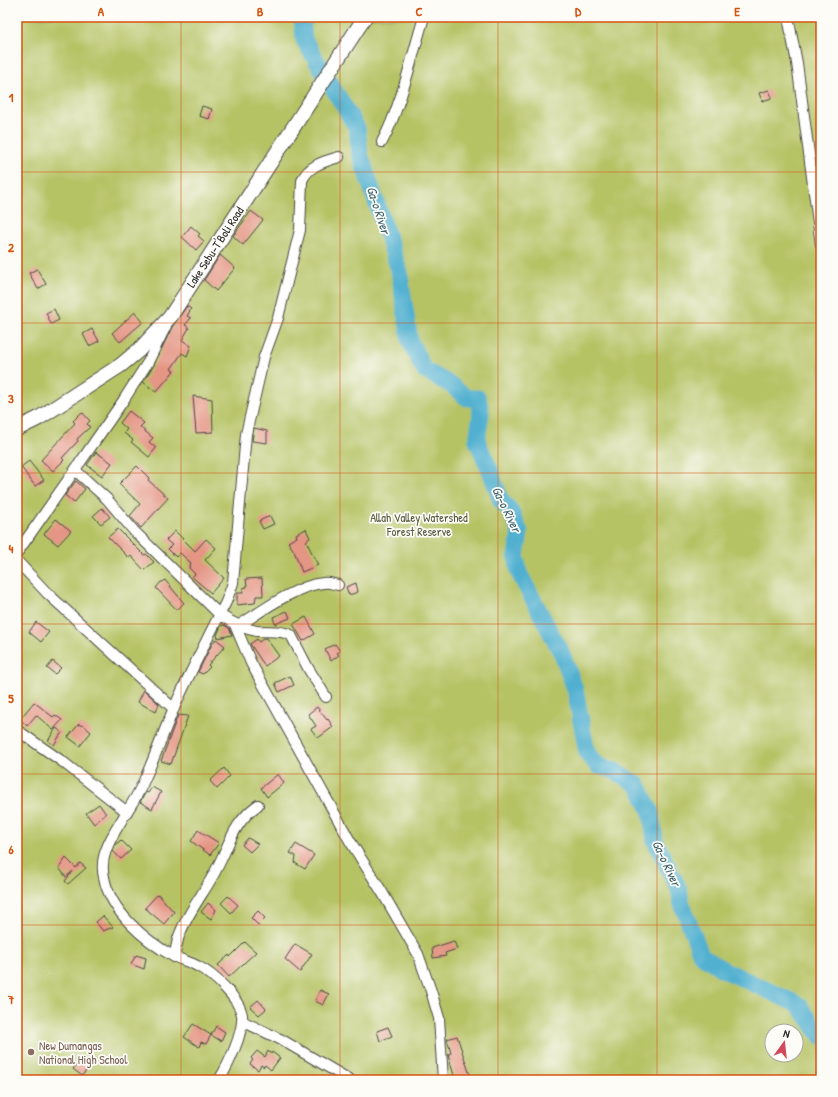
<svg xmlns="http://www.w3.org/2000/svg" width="838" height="1097" font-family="'Patrick Hand',sans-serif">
  <rect width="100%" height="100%" fill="#fdfcf7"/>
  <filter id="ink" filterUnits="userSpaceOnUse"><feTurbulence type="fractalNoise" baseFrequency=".025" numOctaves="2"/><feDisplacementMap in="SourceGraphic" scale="8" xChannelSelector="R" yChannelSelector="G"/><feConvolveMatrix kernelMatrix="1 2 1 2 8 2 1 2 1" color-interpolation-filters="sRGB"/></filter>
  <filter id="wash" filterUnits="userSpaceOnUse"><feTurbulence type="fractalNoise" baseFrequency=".012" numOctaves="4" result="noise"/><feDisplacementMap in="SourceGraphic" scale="16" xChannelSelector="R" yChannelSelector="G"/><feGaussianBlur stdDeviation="0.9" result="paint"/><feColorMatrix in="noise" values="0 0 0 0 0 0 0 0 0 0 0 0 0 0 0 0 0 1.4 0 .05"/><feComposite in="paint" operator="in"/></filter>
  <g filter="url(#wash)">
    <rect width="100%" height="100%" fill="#eeddba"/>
    <path fill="#b6c365" stroke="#707748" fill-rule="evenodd" d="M 17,17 L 821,17 L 821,1080 L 17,1080 ZM 772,1031 L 796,1031 L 796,1055 L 772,1055 Z"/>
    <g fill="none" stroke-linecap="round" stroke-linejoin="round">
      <path stroke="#51b0d0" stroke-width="17" d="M 302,17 L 304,40 L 357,128 L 360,154 L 399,270 L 410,341 L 424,370 L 451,385 L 467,398 L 478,398 L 481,413 L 477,441 L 490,470 L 501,501 L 510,510 L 520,532 L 516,556 L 519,573 L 562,654 L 575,689 L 587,753 L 598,766 L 613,770 L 638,785 L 651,812 L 655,841 L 679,889 L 681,901 L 701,955 L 722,969 L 799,1005 L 821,1036"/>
    </g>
    <g id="blocks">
      <path fill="#e49584" d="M 769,90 L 772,98 L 762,101 L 759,93 Z
        M 202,106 L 212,109 L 209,119 L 199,116 Z
        M 251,211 L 263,220 L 243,245 L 233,236 Z
        M 191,226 L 200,234 L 198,236 L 204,241 L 196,250 L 182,237 Z
        M 220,255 L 235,268 L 216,291 L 204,280 Z
        M 37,269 L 46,284 L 38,289 L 29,273 Z
        M 187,306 L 191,309 L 187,316 L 191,318 L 185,325 L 189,328 L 182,340 L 191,346 L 187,356 L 182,353 L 171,369 L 174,371 L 156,392 L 143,382 L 154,365 L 172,327 Z
        M 54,309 L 59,320 L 51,324 L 46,313 Z
        M 135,312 L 143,322 L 120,342 L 112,333 Z
        M 92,329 L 99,341 L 89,346 L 83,334 Z
        M 193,396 L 212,399 L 213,432 L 196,433 Z
        M 129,411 L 144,423 L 140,427 L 153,438 L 149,442 L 156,448 L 149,457 L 131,442 L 133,440 L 124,433 L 127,429 L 120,423 Z
        M 82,412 L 90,421 L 87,424 L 90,427 L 77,439 L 78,441 L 62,458 L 64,460 L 53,471 L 41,460 L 75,423 L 73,421 Z
        M 254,428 L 267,431 L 267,443 L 252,441 Z
        M 96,452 L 112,463 L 102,476 L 87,465 Z
        M 29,461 L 44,480 L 35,486 L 21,467 Z
        M 137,466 L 149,478 L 148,480 L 168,498 L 141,528 L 130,516 L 140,504 L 119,484 Z
        M 76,481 L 85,489 L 74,503 L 65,495 Z
        M 102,508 L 110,517 L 101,524 L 93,516 Z
        M 270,516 L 274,524 L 263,529 L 259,521 Z
        M 56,519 L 71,531 L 58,545 L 44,534 Z
        M 118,529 L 144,555 L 146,554 L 154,562 L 144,570 L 131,556 L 129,558 L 108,537 Z
        M 306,529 L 310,538 L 306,541 L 318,565 L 302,572 L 294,551 L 288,542 L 297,537 L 296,534 Z
        M 175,531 L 195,551 L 206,539 L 216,548 L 205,560 L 224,578 L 211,593 L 192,577 L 195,574 L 189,568 L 191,563 L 180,553 L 176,557 L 168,549 L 172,545 L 166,540 Z
        M 262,578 L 263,596 L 256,596 L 255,603 L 237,605 L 237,593 L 243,593 L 243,588 L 247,587 L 246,579 Z
        M 165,580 L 184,603 L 177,610 L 156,588 L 161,582 L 163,582 Z
        M 356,583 L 358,592 L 349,595 L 346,587 Z
        M 287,611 L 290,618 L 275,624 L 273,617 Z
        M 306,617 L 315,634 L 303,641 L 293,624 Z
        M 36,622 L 49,632 L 41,642 L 29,632 Z
        M 224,625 L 229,628 L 232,635 L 218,638 L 217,635 L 221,626 Z
        M 264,638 L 266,638 L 279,656 L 265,666 L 250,644 L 257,639 L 259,642 Z
        M 216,639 L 225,646 L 208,665 L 210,667 L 203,674 L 198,672 L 212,644 Z
        M 335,644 L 340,651 L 337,653 L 339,655 L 331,661 L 325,649 Z
        M 53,661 L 61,668 L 55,674 L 47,668 Z
        M 290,676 L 294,685 L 279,692 L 275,683 Z
        M 144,690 L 159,704 L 156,712 L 138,702 Z
        M 34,702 L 53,717 L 55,715 L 62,720 L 53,730 L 36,715 L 27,726 L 20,719 Z
        M 317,707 L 327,720 L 328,719 L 333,727 L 318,738 L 311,729 L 316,726 L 308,714 Z
        M 178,715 L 188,716 L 171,764 L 161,761 Z
        M 79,724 L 82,726 L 83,725 L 91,732 L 80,746 L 68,737 Z
        M 56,728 L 62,732 L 54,745 L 48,741 Z
        M 224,768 L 230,776 L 217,789 L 210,781 Z
        M 278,774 L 284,783 L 267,797 L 261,788 Z
        M 152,787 L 161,792 L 152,809 L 140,802 L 146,792 L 148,793 Z
        M 99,804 L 106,814 L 94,824 L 86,813 Z
        M 198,830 L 219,843 L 210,855 L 191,841 Z
        M 248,838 L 258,844 L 250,852 L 242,845 Z
        M 121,840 L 131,850 L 121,859 L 113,851 L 115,845 Z
        M 296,844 L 314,855 L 305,869 L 295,863 L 296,856 L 290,853 Z
        M 66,858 L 76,868 L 80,863 L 86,868 L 68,884 L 65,881 L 73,871 L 66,877 L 59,868 Z
        M 158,894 L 174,912 L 164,924 L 145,908 Z
        M 228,896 L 238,905 L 231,913 L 221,903 Z
        M 208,903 L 216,910 L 211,919 L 201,912 Z
        M 258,911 L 265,918 L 258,925 L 251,918 Z
        M 103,916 L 113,927 L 103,931 L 96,922 Z
        M 454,941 L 457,949 L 445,953 L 446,956 L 433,958 L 432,948 Z
        M 245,942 L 256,952 L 229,977 L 218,965 L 229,955 L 230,957 Z
        M 295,944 L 312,954 L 300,972 L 285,959 Z
        M 136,955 L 146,958 L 144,969 L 131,964 Z
        M 320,990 L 329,994 L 323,1005 L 315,1001 Z
        M 258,1000 L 266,1009 L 259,1015 L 250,1007 Z
        M 193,1024 L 211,1035 L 206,1044 L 201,1042 L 199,1047 L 184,1037 Z
        M 216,1026 L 225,1032 L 221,1041 L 211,1035 Z
        M 388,1027 L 392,1036 L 380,1041 L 377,1031 Z
        M 457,1036 L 470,1075 L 455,1079 L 448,1055 L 451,1053 L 447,1039 Z
        M 257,1051 L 265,1057 L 268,1051 L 271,1054 L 272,1052 L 280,1058 L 271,1070 L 265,1065 L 264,1067 L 261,1065 L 258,1070 L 250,1064 L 253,1060 L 251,1058 Z
        M 82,1057 L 91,1064 L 82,1076 L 73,1069 Z"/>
    </g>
  </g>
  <g filter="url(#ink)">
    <use href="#blocks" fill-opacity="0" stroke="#484640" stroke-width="1"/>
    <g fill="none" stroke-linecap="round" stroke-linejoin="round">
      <g stroke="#484640" stroke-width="12">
        <path id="street" d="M 788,17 L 797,63 L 821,245
          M 382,142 C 401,107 412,56 424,17
          M 75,470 L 107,499 L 134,531 L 220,615 C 231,622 243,629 257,631 C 269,632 281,630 291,635 L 308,668 L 326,697
          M 17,553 L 123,401 L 148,362 L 166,326
          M 17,561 L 47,593 L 174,709
          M 235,625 L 251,663 L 350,841 L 382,892 L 418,954 L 431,991 L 439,1018 L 443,1080
          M 238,626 C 260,612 297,585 323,583 C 329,582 333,584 338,585
          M 17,730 L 63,762 L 127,812
          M 174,957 C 176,950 177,942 179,936 C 188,911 206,891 217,868 C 230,843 234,822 258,805
          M 242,1021 L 282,1040 L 350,1080
          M 219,1080 C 228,1066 244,1032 242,1015 C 239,998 213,974 199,967 C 191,962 181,960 173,956 C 144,940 110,911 104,877 C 102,869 103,858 106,850 C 111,836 119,825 126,813 C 134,801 141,788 146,776 C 156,754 164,731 174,708 C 190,673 208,637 226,602 L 233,583 L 246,434 L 264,357 L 278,318 L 300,230 L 302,181 C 307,166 325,161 339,157"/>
      </g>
      <g stroke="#484640" stroke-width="16">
        <path id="secondary" d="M 17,429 L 39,418 L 121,365 L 139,350 L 170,317 L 365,17"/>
      </g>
      <use href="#street" stroke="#fff" stroke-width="10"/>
      <use href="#secondary" stroke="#fff" stroke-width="14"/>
    </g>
  </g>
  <path fill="none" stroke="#d5540f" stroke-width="1" stroke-opacity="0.55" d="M 181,17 L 181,1080M 340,17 L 340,1080M 498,17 L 498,1080M 657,17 L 657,1080M 17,172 L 821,172M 17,323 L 821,323M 17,473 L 821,473M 17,624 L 821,624M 17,774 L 821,774M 17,925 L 821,925"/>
  <circle fill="#8d6e63" stroke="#fdfcf7" stroke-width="1.5" cx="31" cy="1052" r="4"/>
  <g text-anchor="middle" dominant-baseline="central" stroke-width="3.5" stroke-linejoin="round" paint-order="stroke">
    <g font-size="12" fill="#2b2b2b" stroke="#fdfcf7">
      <text transform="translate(215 247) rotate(-57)">Lake Sebu-T'Boli Road</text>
    </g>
    <g font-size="12" fill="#55593c" stroke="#fdfcf7">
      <text x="419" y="517">Allah Valley Watershed<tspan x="419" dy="14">Forest Reserve</tspan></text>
    </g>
    <g font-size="12" fill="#785e54" stroke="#fdfcf7" text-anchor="start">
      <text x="39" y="1045">New Dumangas<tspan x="39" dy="14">National High School</tspan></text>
    </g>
    <g font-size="13" font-style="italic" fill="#3a606d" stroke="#fdfcf7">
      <text transform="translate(379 210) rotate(72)">Ga-o River</text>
      <text transform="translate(507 509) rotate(64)">Ga-o River</text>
      <text transform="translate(667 863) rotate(65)">Ga-o River</text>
    </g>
  </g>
  <rect width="838" height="1097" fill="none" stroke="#fdfcf7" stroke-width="44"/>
  <g transform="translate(784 1043) rotate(15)"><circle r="19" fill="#fdfcf7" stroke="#a9a8a5"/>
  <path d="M0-3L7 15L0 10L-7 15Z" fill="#d1495b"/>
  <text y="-6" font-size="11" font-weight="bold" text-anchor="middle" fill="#2b2b2b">N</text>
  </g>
  <rect x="22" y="22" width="794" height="1053" fill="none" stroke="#d5540f" stroke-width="1.5"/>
  <g font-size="13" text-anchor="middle" font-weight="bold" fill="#d5540f">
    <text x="101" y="16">A</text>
    <text x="260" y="16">B</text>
    <text x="419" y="16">C</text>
    <text x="578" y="16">D</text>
    <text x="737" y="16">E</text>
    <text x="11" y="102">1</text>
    <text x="11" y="252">2</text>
    <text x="11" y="403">3</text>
    <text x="11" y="553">4</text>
    <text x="11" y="703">5</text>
    <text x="11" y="854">6</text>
    <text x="11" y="1004">7</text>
  </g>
</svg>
